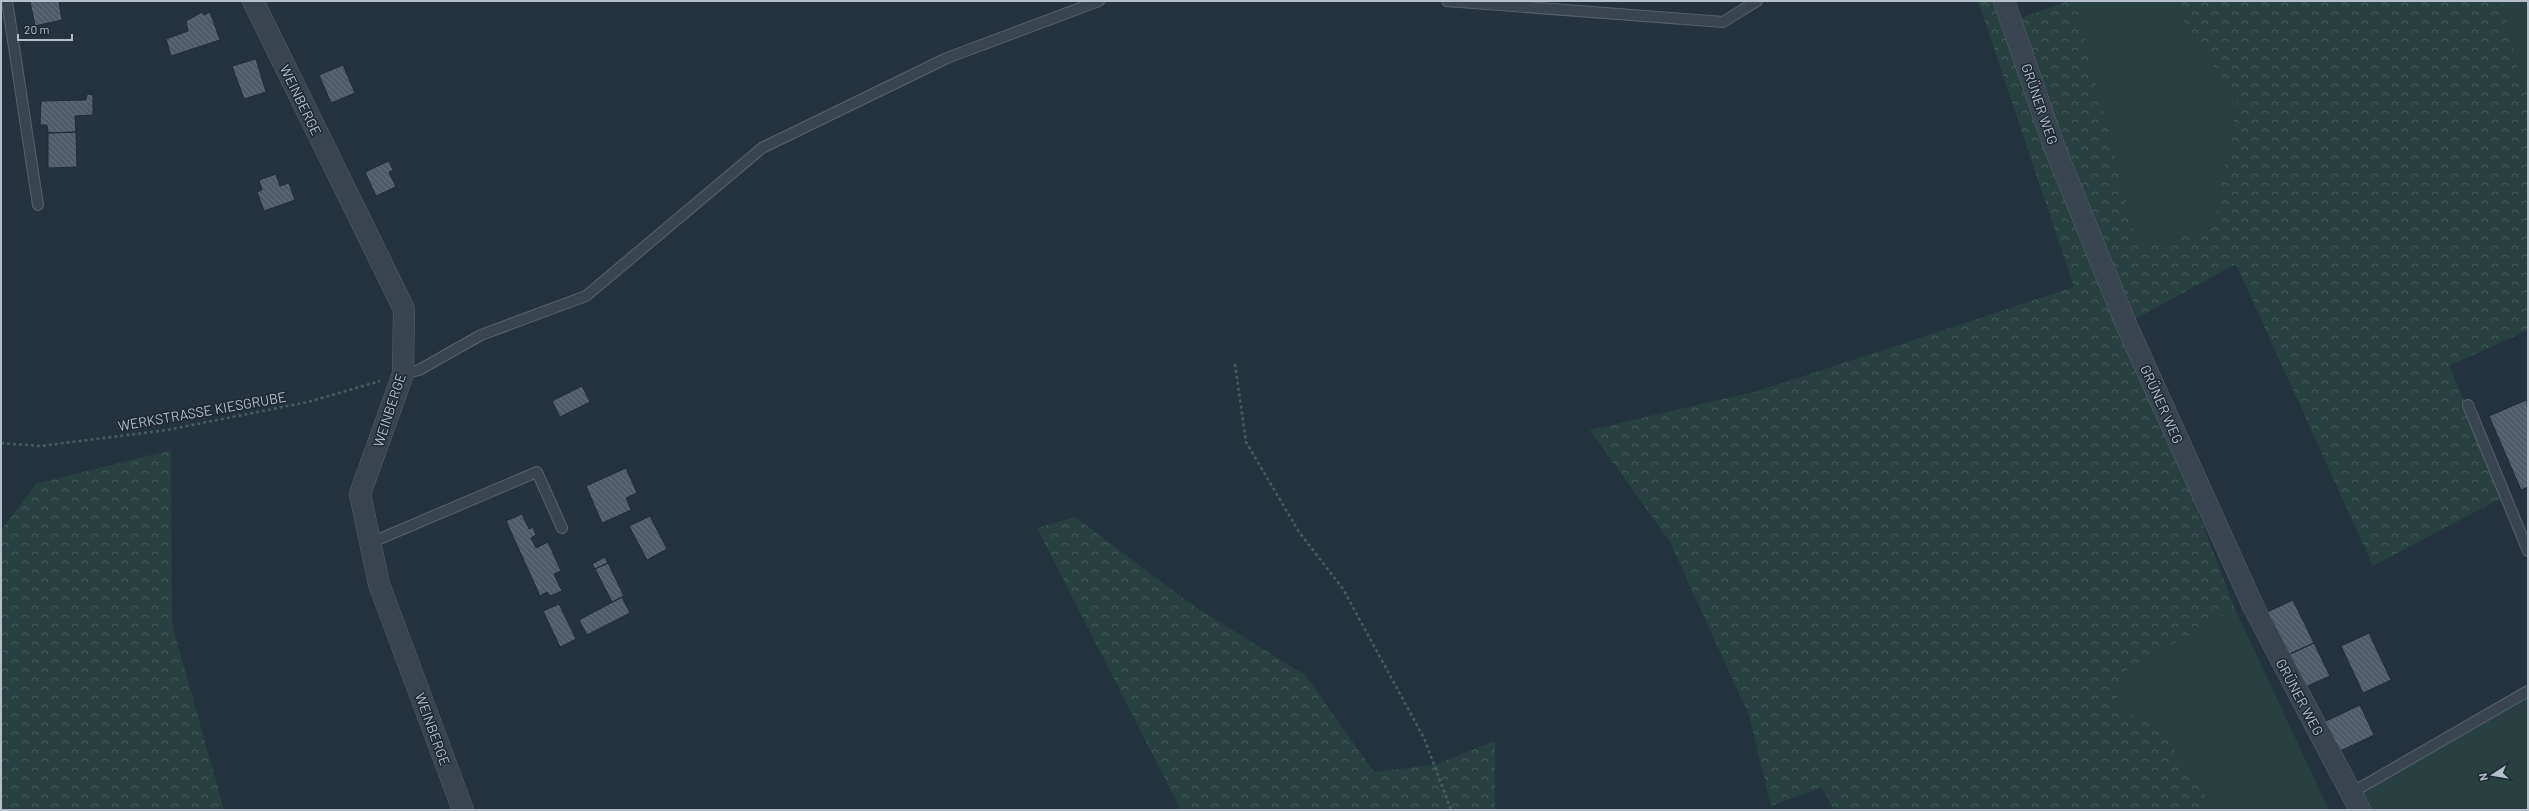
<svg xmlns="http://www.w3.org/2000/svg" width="2529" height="811" font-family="Barlow,sans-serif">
  <defs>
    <pattern id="forest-crowns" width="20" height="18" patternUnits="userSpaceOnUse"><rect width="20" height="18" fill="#284140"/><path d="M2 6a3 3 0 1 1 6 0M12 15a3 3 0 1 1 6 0" fill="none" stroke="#455b5a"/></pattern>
    <pattern id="building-back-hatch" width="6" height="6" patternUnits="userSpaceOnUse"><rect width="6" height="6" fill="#4e5c69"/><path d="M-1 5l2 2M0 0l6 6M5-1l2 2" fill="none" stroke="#65727d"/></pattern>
  </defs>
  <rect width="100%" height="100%" fill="#25333e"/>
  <path fill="#284140" d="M 2075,1 L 2170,1 L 2237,102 L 2214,226 L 2138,248 Z
    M 2502,1 L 2528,1 L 2528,86 L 2522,88 Z
    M 2235,609 L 2329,810 L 2211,810 L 2203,789 L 2113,712 L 2125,671 Z
    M 2528,691 L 2528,810 L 2361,810 L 2351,793 Z"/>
  <path fill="url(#forest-crowns)" d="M 1978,1 L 2015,1 L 2021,18 L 2068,1 L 2075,1 L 2138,248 L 2214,226 L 2237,102 L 2170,1 L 2502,1 L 2522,88 L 2528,86 L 2528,330 L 2449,366 L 2505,496 L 2373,566 L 2236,264 L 2126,324 L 2235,609 L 2125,671 L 2113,712 L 2151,719 L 2203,789 L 2211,810 L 1834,810 L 1822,787 L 1771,806 L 1749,715 L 1670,542 L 1590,430 L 1758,391 L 2074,287 Z
    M 171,450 L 172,624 L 224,810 L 1,810 L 1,657 L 3,653 L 1,649 L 1,530 L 36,484 Z
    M 1075,517 L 1194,606 L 1305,675 L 1374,772 L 1434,765 L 1495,741 L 1495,810 L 1181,810 L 1037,528 Z"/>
  <path fill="url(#building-back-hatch)" stroke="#202b35" d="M 30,1 L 59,1 L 62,20 L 35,26 Z
    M 202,12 L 204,15 L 210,12 L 220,40 L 171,56 L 166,39 L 188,31 L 186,21 Z
    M 256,59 L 266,92 L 244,99 L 232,66 Z
    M 343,65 L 355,93 L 331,103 L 319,75 Z
    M 87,94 L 93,95 L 93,115 L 75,116 L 76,132 L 48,133 L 47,125 L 40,125 L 41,101 L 86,100 Z
    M 76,132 L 77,167 L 48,168 L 48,133 Z
    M 389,161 L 393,170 L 389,172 L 396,187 L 376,196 L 365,172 Z
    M 276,174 L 280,186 L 289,183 L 295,200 L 264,211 L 257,192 L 262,190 L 259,180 Z
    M 582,386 L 590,402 L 560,417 L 552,401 Z
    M 2526,400 L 2528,405 L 2528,487 L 2521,490 L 2489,416 Z
    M 626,468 L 637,493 L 626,498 L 631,510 L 602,523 L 586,486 Z
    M 522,514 L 529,529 L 533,527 L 536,535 L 531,538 L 536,548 L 548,542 L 561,571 L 554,574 L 562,591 L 550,596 L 547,592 L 540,596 L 506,521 Z
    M 650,516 L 667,549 L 647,560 L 629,526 Z
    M 605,557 L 608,563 L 595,569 L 592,564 Z
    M 608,563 L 624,596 L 612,602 L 595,569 Z
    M 622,597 L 630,613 L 587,635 L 579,620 Z
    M 2293,600 L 2314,643 L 2284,657 L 2263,614 Z
    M 559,604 L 576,639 L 560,647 L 543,611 Z
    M 2369,633 L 2391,680 L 2363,693 L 2341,646 Z
    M 2314,643 L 2330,676 L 2303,688 L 2287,655 Z
    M 2360,705 L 2374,735 L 2338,752 L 2324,722 Z"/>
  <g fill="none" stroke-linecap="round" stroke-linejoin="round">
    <g stroke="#57626c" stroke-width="12">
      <path id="lane" d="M 7,1 L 38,205
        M 1447,1 L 1723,22 L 1757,1
        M 403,374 L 419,370 L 481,335 L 586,296 L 762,148 L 947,58 L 1099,1
        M 2468,405 L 2528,551
        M 370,543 L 537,472 L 562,528
        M 2351,793 L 2528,691"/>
    </g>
    <g stroke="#57626c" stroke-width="22">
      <path id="street" d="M 253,1 L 404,309 L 403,374 L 360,494 L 379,584 L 463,810
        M 2004,1 L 2054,146 L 2126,324 L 2254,608 L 2360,810"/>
    </g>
    <path stroke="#475d5d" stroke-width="2.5" stroke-dasharray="3 3" stroke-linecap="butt" d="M 1235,364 L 1246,442 L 1299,532 L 1343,589 L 1424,738 L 1451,810
      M 1,443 L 40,446 L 167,430 L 308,402 L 380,381"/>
    <use href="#lane" stroke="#39444e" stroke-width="10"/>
    <use href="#street" stroke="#39444e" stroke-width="21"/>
  </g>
  <g text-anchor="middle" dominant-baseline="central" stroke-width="3" stroke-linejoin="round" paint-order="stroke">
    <g font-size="14" fill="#b5bfc9" stroke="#1e2933">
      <text transform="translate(301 100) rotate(64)">WEINBERGE</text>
      <text transform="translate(2040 104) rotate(71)">GRÜNER WEG</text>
      <text transform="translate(2162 404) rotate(66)">GRÜNER WEG</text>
      <text transform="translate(389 410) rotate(-72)">WEINBERGE</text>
      <text transform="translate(202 411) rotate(-10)">WERKSTRASSE KIESGRUBE</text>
      <text transform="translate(2300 697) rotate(62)">GRÜNER WEG</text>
      <text transform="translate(433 729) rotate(70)">WEINBERGE</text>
    </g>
  </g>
  <rect width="2529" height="811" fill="none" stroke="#b5bfc9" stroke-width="4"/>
  <g transform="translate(2493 775) rotate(258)" stroke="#1e2933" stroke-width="3" paint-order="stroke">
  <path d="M0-3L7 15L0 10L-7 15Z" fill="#b5bfc9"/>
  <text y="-6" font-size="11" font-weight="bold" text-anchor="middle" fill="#b5bfc9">N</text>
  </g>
  <path d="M18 34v6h54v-6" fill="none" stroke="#b5bfc9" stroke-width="2"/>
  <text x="24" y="34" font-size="12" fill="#b5bfc9" stroke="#1e2933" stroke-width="3" paint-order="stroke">20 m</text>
</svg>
